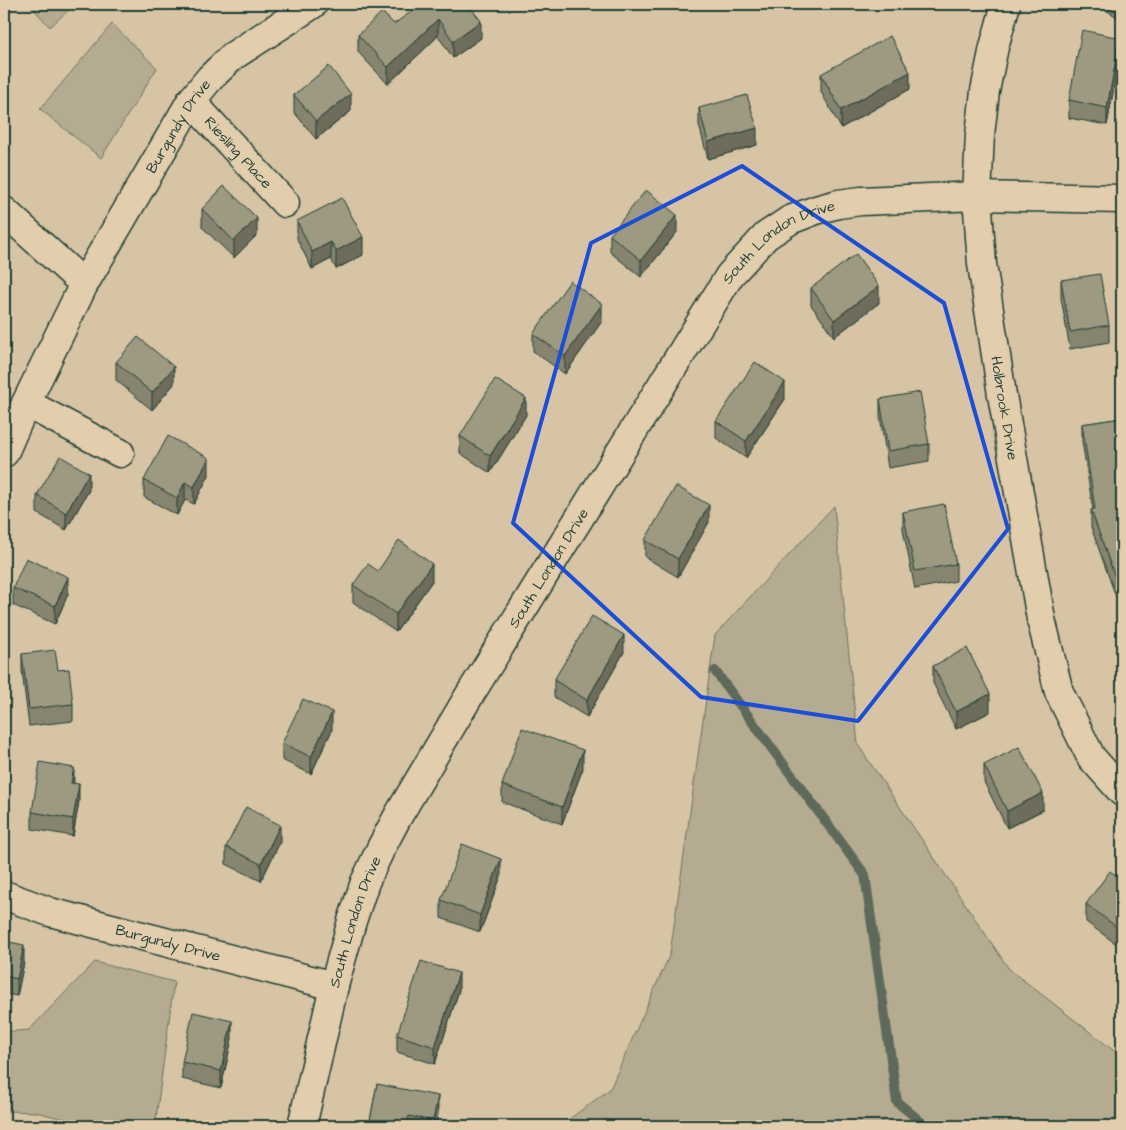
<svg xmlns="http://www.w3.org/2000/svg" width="1126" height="1130" font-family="'Architects Daughter',sans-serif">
  <rect width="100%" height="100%" fill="#d6c4a5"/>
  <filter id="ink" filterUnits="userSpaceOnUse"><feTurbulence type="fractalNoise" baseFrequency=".02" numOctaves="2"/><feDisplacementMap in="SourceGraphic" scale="10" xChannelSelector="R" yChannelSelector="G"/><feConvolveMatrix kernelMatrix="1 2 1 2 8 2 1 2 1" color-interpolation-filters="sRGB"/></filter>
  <g filter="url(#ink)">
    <path fill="#b5ab90" stroke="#6a7462" d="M 29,4 L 75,4 L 50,27 Z
      M 112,24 L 157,68 L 101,158 L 40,109 Z
      M 834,506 L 858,745 L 1009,969 L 1122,1057 L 1122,1126 L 560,1126 L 610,1089 L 670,954 L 715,635 Z
      M 95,962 L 174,982 L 155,1126 L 92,1126 L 36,1112 L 4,1111 L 4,1032 L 29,1030 Z"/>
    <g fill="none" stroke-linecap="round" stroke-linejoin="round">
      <path stroke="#5d6b5a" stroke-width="10" d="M 715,671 L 865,875 L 897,1102 L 926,1126"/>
      <g stroke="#1f3d34" stroke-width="31">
        <g id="street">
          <path id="s1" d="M 1006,4 L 994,47 L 985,91 L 980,135 L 977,196 L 982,264 L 1002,395 L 1041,619 L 1059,692 L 1091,757 L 1122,792"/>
          <path id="s2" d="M 191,101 L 285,203"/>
          <path d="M 4,211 L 84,284"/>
          <path d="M 26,403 L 120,453"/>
          <path id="s3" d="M 4,453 L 26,403 L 84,284 L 191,101 L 210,78 L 233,56 L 313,4"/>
          <path id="s4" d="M 4,895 L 50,912 L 334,986"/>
          <path id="s5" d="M 302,1126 L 334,986 L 352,921 L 365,882 L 381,848 L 398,816 L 469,696 L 730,275 L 766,236 L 790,220 L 816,210 L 838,204 L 861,201 L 977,196 L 1122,199"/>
        </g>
      </g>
      <use href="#street" stroke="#e2cdac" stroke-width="28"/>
    </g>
    <path fill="#87846f" stroke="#1f3d34" d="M 470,4 L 470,6 L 481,38 L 453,58 L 438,36 L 388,84 L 358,52 L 358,35 L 394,24 Z
      M 1096,4 L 1122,4 L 1122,20 Z
      M 1120,55 L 1107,125 L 1069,118 L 1069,100 Z
      M 821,74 L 910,89 L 841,128 L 821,92 Z
      M 294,95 L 351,111 L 316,139 L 294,112 Z
      M 699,108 L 757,145 L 708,159 L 699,125 Z
      M 202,209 L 257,235 L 234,258 L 202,227 Z
      M 297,221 L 363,255 L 336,269 L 331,259 L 312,269 L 297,239 Z
      M 677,232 L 641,277 L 610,252 L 610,235 Z
      M 1061,280 L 1109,325 L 1109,342 L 1070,349 L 1061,298 Z
      M 811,288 L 879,303 L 834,337 L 811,305 Z
      M 602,321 L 565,374 L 533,351 L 533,334 Z
      M 116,362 L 174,384 L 152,410 L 116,380 Z
      M 785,399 L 746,458 L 716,438 L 716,421 Z
      M 880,399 L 929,444 L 929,461 L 888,468 L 880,416 Z
      M 526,415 L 490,473 L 460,453 L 460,436 Z
      M 1122,418 L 1121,611 L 1091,527 L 1091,510 L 1093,510 L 1082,441 L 1082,424 Z
      M 209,475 L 194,504 L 185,500 L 177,515 L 144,497 L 144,480 Z
      M 89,490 L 66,530 L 37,513 L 37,495 Z
      M 903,512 L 956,564 L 956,581 L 915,589 L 903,529 Z
      M 709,522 L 678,577 L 645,557 L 645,540 Z
      M 432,581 L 396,632 L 353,602 L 353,585 Z
      M 13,588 L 68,594 L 55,624 L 13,605 Z
      M 624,652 L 587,717 L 554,697 L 554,680 Z
      M 22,654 L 58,670 L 73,704 L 73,721 L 29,726 L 22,671 Z
      M 933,666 L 990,712 L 956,729 L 933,683 Z
      M 332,730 L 311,774 L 282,760 L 282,743 Z
      M 984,765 L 1043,810 L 1007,828 L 984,782 Z
      M 583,768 L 562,824 L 502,802 L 502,785 Z
      M 74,784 L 79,801 L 73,836 L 32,829 L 32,812 Z
      M 280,842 L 261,881 L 226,864 L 226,847 Z
      M 501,876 L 480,932 L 441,918 L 441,900 Z
      M 1122,880 L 1122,948 L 1086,922 L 1086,904 Z
      M 4,941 L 24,962 L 17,996 L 4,994 Z
      M 459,990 L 435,1064 L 397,1052 L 397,1035 Z
      M 232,1038 L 221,1088 L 182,1079 L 182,1062 Z
      M 377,1084 L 438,1113 L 436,1126 L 369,1126 Z"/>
    <path fill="#6e6c5a" stroke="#1f3d34" d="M 438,19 L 438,36 L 388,84 L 388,67 Z
      M 481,21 L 481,38 L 453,58 L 453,41 Z
      M 1120,38 L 1120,55 L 1107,125 L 1107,108 Z
      M 910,72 L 910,89 L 841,128 L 841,110 Z
      M 351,94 L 351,111 L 316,139 L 316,121 Z
      M 757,128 L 757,145 L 708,159 L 708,142 Z
      M 677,215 L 677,232 L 641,277 L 641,260 Z
      M 257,218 L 257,235 L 234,258 L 234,241 Z
      M 363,237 L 363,255 L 336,269 L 336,251 Z
      M 331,242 L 331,259 L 312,269 L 312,252 Z
      M 879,286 L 879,303 L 834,337 L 834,320 Z
      M 602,304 L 602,321 L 565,374 L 565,356 Z
      M 174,367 L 174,384 L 152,410 L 152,393 Z
      M 785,382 L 785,399 L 746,458 L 746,441 Z
      M 526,398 L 526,415 L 490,473 L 490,456 Z
      M 209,458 L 209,475 L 194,504 L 194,487 Z
      M 89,473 L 89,490 L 66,530 L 66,513 Z
      M 185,482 L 185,500 L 177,515 L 177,498 Z
      M 709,505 L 709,522 L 678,577 L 678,559 Z
      M 432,564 L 432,581 L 396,632 L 396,614 Z
      M 68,577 L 68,594 L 55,624 L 55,606 Z
      M 1122,593 L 1122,610 L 1121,611 L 1121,594 Z
      M 624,635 L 624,652 L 587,717 L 587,700 Z
      M 990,694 L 990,712 L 956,729 L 956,712 Z
      M 332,712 L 332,730 L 311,774 L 311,757 Z
      M 583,750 L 583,768 L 562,824 L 562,807 Z
      M 74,768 L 74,785 L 71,783 Z
      M 79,784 L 79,801 L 73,836 L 73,819 Z
      M 1043,793 L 1043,810 L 1007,828 L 1007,811 Z
      M 280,825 L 280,842 L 261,881 L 261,864 Z
      M 501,859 L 501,876 L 480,932 L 480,915 Z
      M 24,945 L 24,962 L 17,996 L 17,979 Z
      M 459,973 L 459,990 L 435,1064 L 435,1047 Z
      M 232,1021 L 232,1038 L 221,1088 L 221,1071 Z
      M 438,1096 L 438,1113 L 436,1126 L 433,1126 L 433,1121 Z"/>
    <path fill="#9d9a81" stroke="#1f3d34" d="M 422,4 L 468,4 L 481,21 L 453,41 L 438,19 L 388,67 L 358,35 L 382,12 L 394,24 Z
      M 1082,30 L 1120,38 L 1107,108 L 1069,100 Z
      M 890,36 L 910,72 L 841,110 L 821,74 Z
      M 329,66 L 351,94 L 316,121 L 294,95 Z
      M 747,95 L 757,128 L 708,142 L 699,108 Z
      M 224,186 L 257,218 L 234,241 L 202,209 Z
      M 646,190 L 677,215 L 641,260 L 610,235 Z
      M 342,198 L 363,237 L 336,251 L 331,242 L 312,252 L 297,221 Z
      M 856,254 L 879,286 L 834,320 L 811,288 Z
      M 1100,274 L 1109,325 L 1070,332 L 1061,280 Z
      M 570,281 L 602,304 L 565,356 L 533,334 Z
      M 138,337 L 174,367 L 152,393 L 116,362 Z
      M 755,362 L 785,382 L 746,441 L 716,421 Z
      M 495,379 L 526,398 L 490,456 L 460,436 Z
      M 920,392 L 929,444 L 888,451 L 880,399 Z
      M 1122,418 L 1122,593 L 1121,594 L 1091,510 L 1095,509 L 1082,424 Z
      M 168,436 L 209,458 L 194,487 L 185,482 L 177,498 L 144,480 Z
      M 60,456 L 89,473 L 66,513 L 37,495 Z
      M 676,486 L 709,505 L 678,559 L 645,540 Z
      M 944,504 L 956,564 L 915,571 L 903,512 Z
      M 399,540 L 432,564 L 396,614 L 353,585 L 368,564 L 378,571 Z
      M 26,558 L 68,577 L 55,606 L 13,588 Z
      M 592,616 L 624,635 L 587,700 L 554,680 Z
      M 967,648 L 990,694 L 956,712 L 933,666 Z
      M 55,650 L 58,670 L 69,669 L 73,704 L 29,709 L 22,654 Z
      M 303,699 L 332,712 L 311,757 L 282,743 Z
      M 522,728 L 583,750 L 562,807 L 502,785 Z
      M 1019,747 L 1043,793 L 1007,811 L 984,765 Z
      M 40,762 L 74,768 L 71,783 L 79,784 L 73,819 L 32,812 Z
      M 246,807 L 280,825 L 261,864 L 226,847 Z
      M 462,844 L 501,859 L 480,915 L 441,900 Z
      M 1110,871 L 1122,880 L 1122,931 L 1086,904 Z
      M 4,941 L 24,945 L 17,979 L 4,976 Z
      M 421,961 L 459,973 L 435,1047 L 397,1035 Z
      M 193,1012 L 232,1021 L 221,1071 L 182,1062 Z
      M 377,1084 L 438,1096 L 433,1121 L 409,1116 L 408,1126 L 369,1126 Z"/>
  </g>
  <path fill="none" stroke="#1d4ed8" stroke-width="4" stroke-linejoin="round" d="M 742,166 L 944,303 L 1008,529 L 858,721 L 701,697 L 513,523 L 591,243 Z"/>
  <g text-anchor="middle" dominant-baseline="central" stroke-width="5" stroke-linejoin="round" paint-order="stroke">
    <g font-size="15" fill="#1f3d34" stroke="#e2cdac">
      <text stroke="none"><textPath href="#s3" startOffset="371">Burgundy Drive</textPath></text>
      <text stroke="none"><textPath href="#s2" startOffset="70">Riesling Place</textPath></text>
      <text stroke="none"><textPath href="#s5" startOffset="1021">South London Drive</textPath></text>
      <text stroke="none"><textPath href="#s1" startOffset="409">Holbrook Drive</textPath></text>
      <text stroke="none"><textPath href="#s5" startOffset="616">South London Drive</textPath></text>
      <text stroke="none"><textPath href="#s5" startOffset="211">South London Drive</textPath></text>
      <text stroke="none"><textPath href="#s4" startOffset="171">Burgundy Drive</textPath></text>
    </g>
  </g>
  <rect width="1126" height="1130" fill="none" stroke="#e2cdac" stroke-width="20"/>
  <rect x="10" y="10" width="1106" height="1110" fill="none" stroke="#1f3d34" stroke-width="2" filter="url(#ink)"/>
</svg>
